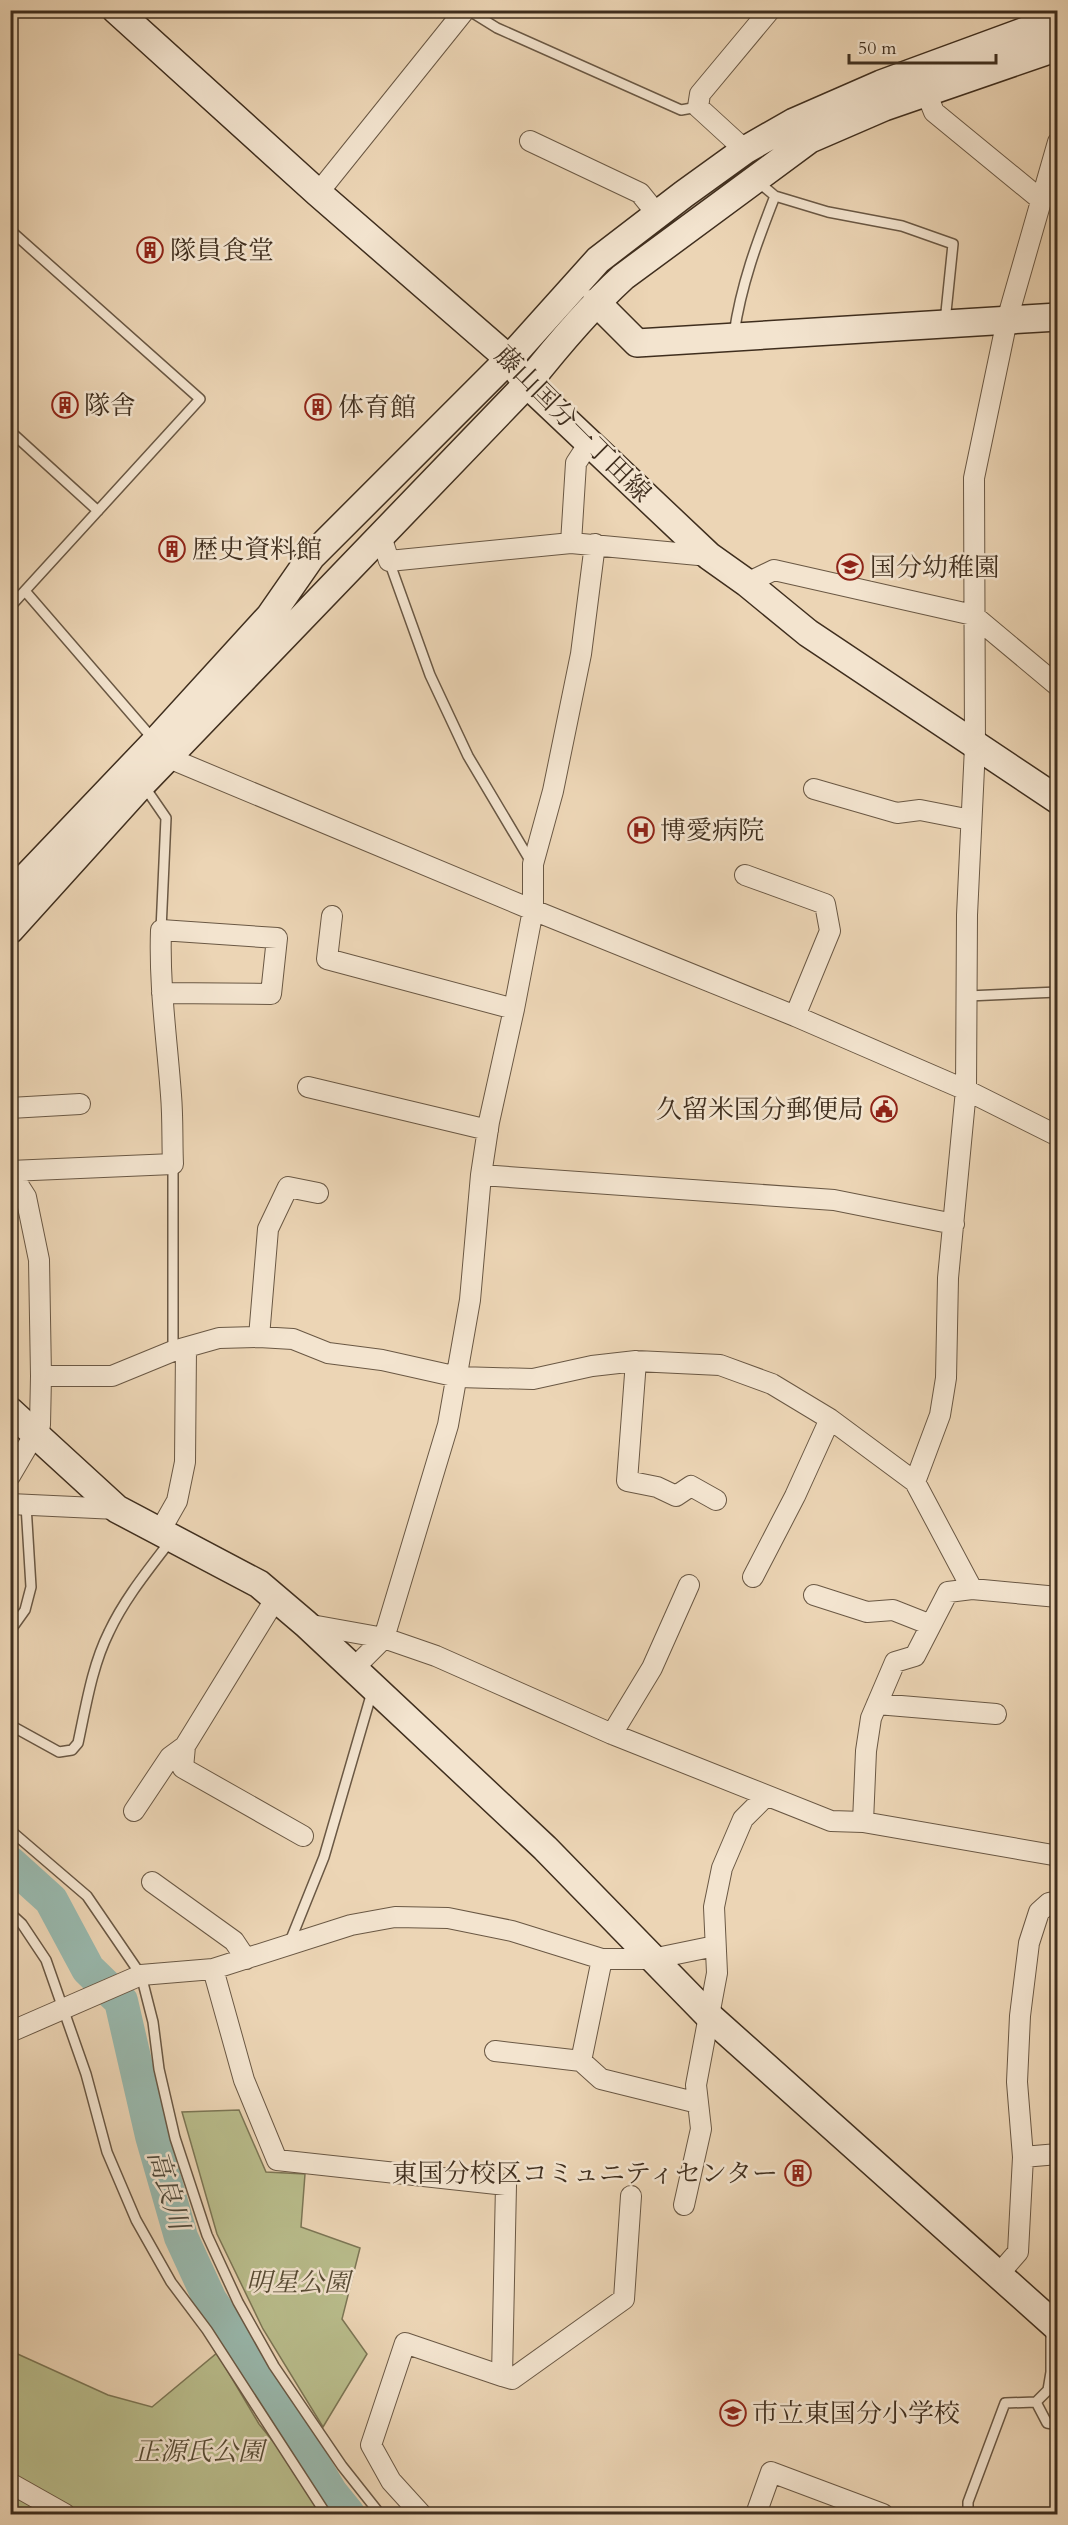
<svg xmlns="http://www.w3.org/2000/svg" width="1068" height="2525" font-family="Cardo,'Noto Serif JP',serif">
  <rect width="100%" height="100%" fill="#ecd5b5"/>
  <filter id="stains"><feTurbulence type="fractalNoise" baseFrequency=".00333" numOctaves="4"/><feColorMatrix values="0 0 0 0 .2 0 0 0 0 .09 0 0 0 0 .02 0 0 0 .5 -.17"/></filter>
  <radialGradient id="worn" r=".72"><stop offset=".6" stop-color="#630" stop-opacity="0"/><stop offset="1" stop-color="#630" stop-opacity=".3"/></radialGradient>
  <path fill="#b9bd8c" stroke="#7c7655" stroke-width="1.5" d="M 239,2110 L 266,2172 L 305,2174 L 301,2227 L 360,2248 L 342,2319 L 367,2354 L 323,2427 L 263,2329 L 217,2234 L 182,2112 Z
    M 11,2351 L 108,2395 L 152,2407 L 217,2353 L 259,2424 L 332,2514 L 11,2514 Z"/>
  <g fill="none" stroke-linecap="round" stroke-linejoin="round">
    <path stroke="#99b9ae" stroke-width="34" d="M 10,1863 L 51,1900 L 88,1969 L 121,2001 L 152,2136 L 181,2237 L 210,2300 L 252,2362 L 331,2493 L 348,2514"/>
    <g stroke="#6a5844" stroke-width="12">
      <path id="lane" d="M 468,10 L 497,28 L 681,110 L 698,107
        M 757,181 L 775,196 L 828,212 L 902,226 L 953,244 L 945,322
        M 10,230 L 200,399 L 10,607
        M 734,334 C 741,285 757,242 775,196
        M 10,431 L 98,511
        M 389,561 L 430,675 L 468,756 L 531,862
        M 25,591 L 153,739
        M 144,786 L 166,818 L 161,930
        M 968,996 L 1058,992
        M 173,1164 L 173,1351
        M 10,1631 L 25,1610 L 31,1587 L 26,1505
        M 10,1725 L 59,1752 L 72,1750 L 78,1743 C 86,1706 92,1666 109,1632 C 125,1598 149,1569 171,1540
        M 10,1830 L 87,1896 L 141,1975 L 153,2022 L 159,2069 L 175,2138 L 207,2235 L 238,2302 L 274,2366 L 342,2466 L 380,2514
        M 10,1913 L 22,1924 L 46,1960 L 86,2074 L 107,2152 L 136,2220 L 171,2282 L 207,2330 L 326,2514
        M 289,1944 L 324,1857 L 372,1692
        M 1036,2402 L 1048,2390 L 1051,2372 L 1051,2329
        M 968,2514 L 968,2502 L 1005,2403 L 1036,2402 L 1047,2423 L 1058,2425"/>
    </g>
    <g stroke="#6a5844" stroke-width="22">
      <path id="street" d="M 926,92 L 934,112 L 1040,199
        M 530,141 L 640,193 L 657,214
        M 745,150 L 698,107 L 700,94 L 770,10
        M 318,193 L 465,10
        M 381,536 L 389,561 L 571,543 L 709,556
        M 571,543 L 576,463 L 589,443
        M 747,583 L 774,570 L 973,615 L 1058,686
        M 169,758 L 533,910 L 795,1016 L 966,1090 L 1058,1136
        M 814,789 L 897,813 L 920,810 L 971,820
        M 745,875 L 825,904 L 830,931 L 795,1016
        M 332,916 L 327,959 L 514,1009
        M 308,1087 L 488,1130
        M 10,1108 L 80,1104
        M 10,1171 L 173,1164 C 172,1142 173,1118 171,1095 C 167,1040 159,986 161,930 L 277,938 L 271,994 L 162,993
        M 10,1172 L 26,1197 L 39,1260 L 41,1376 L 40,1425 L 10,1476
        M 481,1175 L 834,1200 L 954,1224
        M 259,1337 L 268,1229 L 288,1187 L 318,1193
        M 636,1361 L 627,1481 L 657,1487 L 676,1496 L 691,1486 L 716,1500
        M 41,1376 L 112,1376 L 173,1351 L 219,1338 L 259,1337 L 293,1339 L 328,1353 L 382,1360 L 458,1377 L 533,1379 L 592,1366 L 636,1361 L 720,1365 L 772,1384 L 830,1419 L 915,1482 L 972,1589
        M 915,1482 L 940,1415 L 946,1378 L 948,1278 L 966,1090 L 967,915 L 975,747 L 974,478 L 1007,320 L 1058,142
        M 10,1504 L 117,1509
        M 160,1531 L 177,1501 L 185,1462 L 186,1348
        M 753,1577 L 795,1496 L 830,1419
        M 814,1595 L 867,1612 L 893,1610 L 931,1625
        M 306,1624 L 384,1638 L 436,1656 L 612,1734 L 831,1821 L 863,1822 L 1053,1855 L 1058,1858
        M 354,1668 L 384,1638 L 448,1425 L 470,1300 L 481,1175 L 489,1122 L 514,1009 L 533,910 L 533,864 L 553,791 L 581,654 L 595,544
        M 877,1704 L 996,1714
        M 612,1734 L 652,1668 L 689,1585
        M 185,1746 L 183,1768 L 303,1836
        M 134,1811 L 170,1757 L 185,1746 L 276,1598
        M 863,1822 L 866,1751 L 871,1718 L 895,1662 L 915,1656 L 948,1592 L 972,1589 L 1058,1597
        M 152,1882 L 234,1941 L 246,1959
        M 213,1969 L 244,2080 L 277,2160 L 506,2185 L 502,2376 L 405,2343 L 371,2445 L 391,2481 L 421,2514
        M 10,2032 L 141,1975 L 213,1969 L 351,1925 L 395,1917 L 448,1918 L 512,1931 L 602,1959 L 652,1959 L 715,1946
        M 495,2051 L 581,2061 L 601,2079 L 698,2103
        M 581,2061 L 602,1959
        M 1023,2157 L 1058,2154
        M 684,2205 L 701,2129 L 696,2085 L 717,1973 L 714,1907 L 722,1868 L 743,1819 L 765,1797
        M 998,2275 L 1018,2252 L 1023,2157 L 1017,2082 L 1020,2016 L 1029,1943 L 1039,1912 L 1049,1903 L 1058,1901
        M 502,2376 L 512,2379 L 624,2299 L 631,2196
        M 10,2483 L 65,2514
        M 756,2514 L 771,2472 L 883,2514"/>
    </g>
    <g stroke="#3f2e1e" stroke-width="30">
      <path id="secondary" d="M 116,10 L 318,193 L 509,359 L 527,384 L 709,556 L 747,583 L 808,633 L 1058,800
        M 596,302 L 637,343 L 1058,317
        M 10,894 L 155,742 L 270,616 L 311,557 L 509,359 L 598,260 L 684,194 L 745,150 L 794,122 L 881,84 L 1058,19
        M 10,930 L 142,784 L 527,384 C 557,346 587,310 623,277 L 810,139 L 884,107 L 1058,47
        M 10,1411 L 117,1509 L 259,1584 L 306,1624 L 545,1848 L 709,2016 L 1058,2328"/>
    </g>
    <use href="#lane" stroke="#f3e4cf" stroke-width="9"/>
    <use href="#street" stroke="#f3e4cf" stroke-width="20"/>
    <use href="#secondary" stroke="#f3e4cf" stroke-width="27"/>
  </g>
  <defs>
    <g id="building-ring" transform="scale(1.35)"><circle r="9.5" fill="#f3e4cf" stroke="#8f2418" stroke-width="1.5"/><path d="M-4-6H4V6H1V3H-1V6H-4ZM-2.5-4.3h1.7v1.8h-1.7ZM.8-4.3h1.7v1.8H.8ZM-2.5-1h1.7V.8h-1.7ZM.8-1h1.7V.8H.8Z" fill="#8f2418"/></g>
    <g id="school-ring" transform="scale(1.35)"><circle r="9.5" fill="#f3e4cf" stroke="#8f2418" stroke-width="1.5"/><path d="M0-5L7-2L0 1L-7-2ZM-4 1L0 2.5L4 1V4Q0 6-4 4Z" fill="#8f2418"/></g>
    <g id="hospital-ring" transform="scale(1.35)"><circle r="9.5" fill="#f3e4cf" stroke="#8f2418" stroke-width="1.5"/><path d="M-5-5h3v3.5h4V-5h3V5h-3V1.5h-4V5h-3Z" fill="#8f2418"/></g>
    <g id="civic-ring" transform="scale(1.35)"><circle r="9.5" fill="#f3e4cf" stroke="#8f2418" stroke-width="1.5"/><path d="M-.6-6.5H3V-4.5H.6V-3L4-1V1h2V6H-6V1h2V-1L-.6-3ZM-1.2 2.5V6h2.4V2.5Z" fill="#8f2418"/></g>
  </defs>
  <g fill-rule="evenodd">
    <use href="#building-ring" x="150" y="250"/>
    <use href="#building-ring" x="65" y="405"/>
    <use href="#building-ring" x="318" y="407"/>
    <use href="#building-ring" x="172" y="549"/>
    <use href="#school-ring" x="850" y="567"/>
    <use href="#hospital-ring" x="641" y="830"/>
    <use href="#civic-ring" x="884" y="1109"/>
    <use href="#building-ring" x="798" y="2173"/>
    <use href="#school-ring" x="733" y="2413"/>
  </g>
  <g text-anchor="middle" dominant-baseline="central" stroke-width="5" stroke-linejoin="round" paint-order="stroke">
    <g font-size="26" fill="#3f2e1e" stroke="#f3e4cf" text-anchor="start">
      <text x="170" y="250">隊員食堂</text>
      <text x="84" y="405">隊舎</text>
      <text x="338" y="407">体育館</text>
      <text x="192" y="549">歴史資料館</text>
      <text x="870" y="567">国分幼稚園</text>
      <text x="660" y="830">博愛病院</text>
      <text x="864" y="1109" text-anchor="end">久留米国分郵便局</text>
      <text x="778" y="2173" text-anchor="end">東国分校区コミュニティセンター</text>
      <text x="752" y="2413">市立東国分小学校</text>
    </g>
    <g font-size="26" fill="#3f2e1e" stroke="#f3e4cf">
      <text transform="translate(573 424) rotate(45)">藤山国分一丁田線</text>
    </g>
    <g font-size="26" font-style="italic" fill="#574b34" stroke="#f3e4cf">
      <text x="298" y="2282">明星公園</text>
      <text x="199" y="2451">正源氏公園</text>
    </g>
    <g font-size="27" font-style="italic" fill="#514a3b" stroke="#f3e4cf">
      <text transform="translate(168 2190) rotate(73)">高良川</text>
    </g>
  </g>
  <rect width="1068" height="2525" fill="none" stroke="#ecd5b5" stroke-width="36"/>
  <rect x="12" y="12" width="1044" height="2501" fill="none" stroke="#3f2e1e" stroke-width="3"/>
  <rect x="18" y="18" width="1032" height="2489" fill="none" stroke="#3f2e1e" stroke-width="1.5"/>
  <path d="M849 54v9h147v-9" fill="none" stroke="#3f2e1e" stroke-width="3"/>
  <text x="858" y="54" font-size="18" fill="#3f2e1e" stroke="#f3e4cf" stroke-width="4.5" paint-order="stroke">50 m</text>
  <rect width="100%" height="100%" filter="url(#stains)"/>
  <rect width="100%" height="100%" fill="url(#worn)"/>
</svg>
